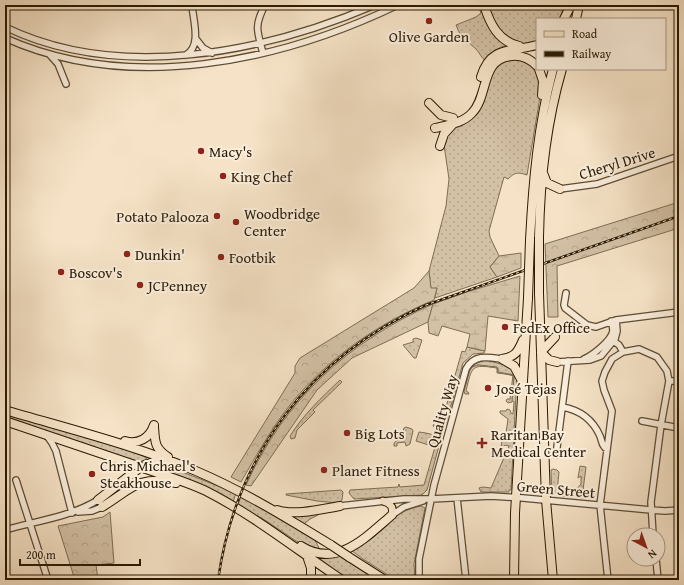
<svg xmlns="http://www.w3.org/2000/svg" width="684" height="585" font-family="'Gentium Book Plus',serif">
  <defs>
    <pattern id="grass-dots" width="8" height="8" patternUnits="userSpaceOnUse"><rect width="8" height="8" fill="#d3c1a6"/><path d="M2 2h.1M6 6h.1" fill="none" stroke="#b5a58d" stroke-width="1.8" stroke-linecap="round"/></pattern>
    <pattern id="forest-crowns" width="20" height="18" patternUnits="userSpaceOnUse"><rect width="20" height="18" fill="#d3c1a6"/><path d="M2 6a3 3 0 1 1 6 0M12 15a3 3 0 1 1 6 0" fill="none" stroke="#b5a58d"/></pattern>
    <pattern id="wetland-marsh" width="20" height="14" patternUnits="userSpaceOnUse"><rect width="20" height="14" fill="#d3c1a6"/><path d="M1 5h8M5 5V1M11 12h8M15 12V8" fill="none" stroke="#b5a58d"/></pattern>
    <pattern id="garden-furrows" width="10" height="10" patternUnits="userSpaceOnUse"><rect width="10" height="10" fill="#d3c1a6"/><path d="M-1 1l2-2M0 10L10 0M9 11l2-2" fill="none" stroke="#b5a58d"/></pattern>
  </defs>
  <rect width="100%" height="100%" fill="#f6e3c7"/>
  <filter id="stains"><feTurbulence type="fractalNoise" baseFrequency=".005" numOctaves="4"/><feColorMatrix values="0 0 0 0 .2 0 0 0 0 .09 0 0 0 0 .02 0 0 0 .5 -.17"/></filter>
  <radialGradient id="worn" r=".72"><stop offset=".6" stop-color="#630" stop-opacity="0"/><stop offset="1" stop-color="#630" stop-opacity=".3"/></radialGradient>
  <path fill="url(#grass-dots)" stroke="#7e6e54" d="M 478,5 L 481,5 L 485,17 L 496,38 L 507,45 L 495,50 L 486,61 C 481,58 480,53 476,49 C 464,38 463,42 456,25 L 476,17 L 481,13 Z
    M 487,5 L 564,5 L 560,19 L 537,19 L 537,43 L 523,45 L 509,41 L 496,29 Z
    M 514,58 L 531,63 L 540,77 L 541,91 L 527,175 C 518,172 515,172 508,179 L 504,177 L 489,231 L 490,237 L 499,256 L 490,267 L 497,277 L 435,298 L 437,288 L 431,289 L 429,271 L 446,206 L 449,179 L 444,145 L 447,132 L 468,120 L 498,63 Z
    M 416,338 L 422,340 L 416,358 L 414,358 L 403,345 L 413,342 L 413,339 Z
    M 467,347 L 485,351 L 484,353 L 473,354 L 463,363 L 446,423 L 444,426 L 437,428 L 433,426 L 434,423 L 438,424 L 442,421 L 462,351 L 465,352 Z
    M 485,360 L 509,366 L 517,376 L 511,490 L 509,490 L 509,492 L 481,492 L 479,488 L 483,487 L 491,488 L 509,446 L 505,445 L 503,447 L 501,447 L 502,440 L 505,440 L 508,419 L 500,413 L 500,411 L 506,411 L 507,409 L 510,410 L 511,413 L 513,414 L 514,402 L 511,400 L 514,376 L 498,372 L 498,368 L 478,365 L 472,367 L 475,364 Z
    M 340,380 L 342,382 L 313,410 L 315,412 L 297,430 L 295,438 L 291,439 L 290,436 C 303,415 322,397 340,380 Z
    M 5,413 L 129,450 L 147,458 L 139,464 L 5,416 Z
    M 406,427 L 412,429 L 413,431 L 410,444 L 406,446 L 405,442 L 397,443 L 397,446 L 394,446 L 394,443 L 401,437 L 404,428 Z
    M 419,432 C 426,433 438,434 440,442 L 427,490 L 422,495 L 354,499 L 349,493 L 350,490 L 398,487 L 399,484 L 400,487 L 424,485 L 435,447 L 416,441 Z
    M 162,464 L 236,493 L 233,502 L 147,467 Z
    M 580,466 L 586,467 L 582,498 L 580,497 L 580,490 L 578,490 L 577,489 L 581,484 L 581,476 L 578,478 Z
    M 553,469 L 557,470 L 559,472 C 558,487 554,491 572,494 L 573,495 L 572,497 C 549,495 552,490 551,470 Z
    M 341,490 L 343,492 L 342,500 L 338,503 L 317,501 L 286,495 L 286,494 Z
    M 241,496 L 314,538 L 320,550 L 296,541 L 268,522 L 238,505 Z
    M 421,506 L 425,508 L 414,564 L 415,580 L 396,580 L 363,559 L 351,550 C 358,546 366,542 372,537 C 391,522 396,511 421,506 Z
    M 316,513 L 318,515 L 310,519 L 304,524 L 287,514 Z
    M 340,554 L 376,580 L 349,580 L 320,559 L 320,557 Z"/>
  <path fill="url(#forest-crowns)" stroke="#7e6e54" d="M 679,202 L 679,228 L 557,266 L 558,317 L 548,317 L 545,244 Z
    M 429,271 L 431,288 L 437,288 L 434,300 C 378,323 328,358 290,405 C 271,429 256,456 241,482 L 231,477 L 295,373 L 295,366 L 300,358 L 414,288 Z
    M 433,304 L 428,322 L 352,358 L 317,390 L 251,486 L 246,485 C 285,399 348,342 433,304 Z
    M 110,512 L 114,563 L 96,565 L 98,580 L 75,580 L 58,526 L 103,517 Z"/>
  <path fill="url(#wetland-marsh)" stroke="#7e6e54" d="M 521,253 L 521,268 L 497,277 L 490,267 L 499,256 Z
    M 520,276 L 518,321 L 488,316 L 485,351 L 467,347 L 470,334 L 442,326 L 438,336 L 429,333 L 428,322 L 433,304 L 470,291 Z"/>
  <path fill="url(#garden-furrows)" stroke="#7e6e54" d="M 478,365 L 497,367 L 498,372 L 514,375 L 512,402 L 508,403 L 506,401 L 507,399 L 510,399 L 513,375 L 497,373 L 497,368 C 471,364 472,366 466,391 L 468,392 L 469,394 L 465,394 L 464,391 L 470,370 L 472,367 Z"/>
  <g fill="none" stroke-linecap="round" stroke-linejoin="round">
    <g stroke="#5d4c34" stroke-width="8">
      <path id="minor" d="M 5,27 C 119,82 263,53 375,5
        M 5,38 C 130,94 279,62 398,5
        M 196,39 L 203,48 L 212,53
        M 263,53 C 257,31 254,26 265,5
        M 50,55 L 58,64 L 66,84
        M 186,55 C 202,46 193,20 192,5
        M 560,189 L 597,184 L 679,156
        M 566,293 L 564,305 L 565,308 L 587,325 L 596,327 L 616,320 L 679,312
        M 612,340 L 619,345 L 623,352
        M 584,359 C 593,355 611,341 613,331 C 613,328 612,324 611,321
        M 557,362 L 590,360 L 601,356 L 615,339 L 617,331 L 616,320
        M 669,381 L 679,381
        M 562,407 C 580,410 593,420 600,436 C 602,441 602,447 607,449
        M 642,421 L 679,428
        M 47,436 L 52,443 L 56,451 L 72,513
        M 556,455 L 568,361
        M 16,480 L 48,580
        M 457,498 L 466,580
        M 340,506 L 404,499 L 431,499 L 491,496 L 523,498 L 651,510 L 665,511 L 679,510
        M 78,512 L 92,511 L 102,507
        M 392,515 L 404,507 L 423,501
        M 5,530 C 36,521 70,517 98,500
        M 656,559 L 658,580
        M 419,579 L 419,559 L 434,485 L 466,369 C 474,354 488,357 502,359
        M 608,580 L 600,505 L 612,411 L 604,390 L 602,381 L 605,372 L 612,359 L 623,352 L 639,349 L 657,357 L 667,371 L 669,381 L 661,425 L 651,502 L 653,535"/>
    </g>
    <g stroke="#2a1a03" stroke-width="9">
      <path id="major" d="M 383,501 C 390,503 394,506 392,515"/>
    </g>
    <g stroke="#2a1a03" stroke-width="10">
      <path id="highway" d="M 484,5 C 490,24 498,41 519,46
        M 564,19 L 571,5
        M 576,19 L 579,5
        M 539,69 L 543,81 L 542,95
        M 481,77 C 490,46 511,52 537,45
        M 429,103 L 441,115 L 453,118
        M 435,128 C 448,125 463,123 472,113 C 489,96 480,58 512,56 C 522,55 530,59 537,66
        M 440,146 L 444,134 L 453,124
        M 543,173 L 547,183 L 560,189
        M 539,237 C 540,180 546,124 562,69
        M 530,240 C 533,182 538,125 553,69
        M 539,293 L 546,500 L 553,580
        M 555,337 L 541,352 L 549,360 L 557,362
        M 502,359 C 515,357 518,352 523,340
        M 502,359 L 514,366 L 522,381
        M 5,410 C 69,429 134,445 196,471 C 243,491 287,518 331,545
        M 5,421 L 135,465
        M 154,426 C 155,441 154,448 168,457
        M 125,441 C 138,445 150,438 154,425
        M 146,469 C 167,476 187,482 206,491 C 255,516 297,550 342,580
        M 98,500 L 142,466 L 154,462 L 168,463
        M 102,507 C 132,489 137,475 176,483
        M 277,510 C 294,516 322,509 340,506
        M 301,546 C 337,569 366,537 392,515
        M 307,556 L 311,568 L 311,580
        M 349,557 L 385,580
        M 419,580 L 419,579
        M 514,580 L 515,513 L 528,298"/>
    </g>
    <use href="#minor" stroke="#f9eddb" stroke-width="5.5"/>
    <use href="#major" stroke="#f6e3c7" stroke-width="7"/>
    <use href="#highway" stroke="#f6e3c7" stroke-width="8"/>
    <g stroke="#2a1a03" stroke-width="2.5">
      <path id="rail" d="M 218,580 C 236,454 310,357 426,305 L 679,216"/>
    </g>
    <use href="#rail" stroke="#f9eddb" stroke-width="1" stroke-dasharray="3" stroke-linecap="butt"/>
    <g stroke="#2a1a03" stroke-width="10" stroke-linecap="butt">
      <path id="highway-bridge" d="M 539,237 L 539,293
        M 528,298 L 530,240
        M 135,465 L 146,469
        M 331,545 L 349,557"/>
    </g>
    <use href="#highway-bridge" stroke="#f6e3c7" stroke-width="8"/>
  </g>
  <g fill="#8f2418" stroke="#f9eddb" stroke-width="1.5">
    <circle cx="429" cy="21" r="4"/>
    <circle cx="201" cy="151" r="4"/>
    <circle cx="223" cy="176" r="4"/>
    <circle cx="217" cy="216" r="4"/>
    <circle cx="236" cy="222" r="4"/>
    <circle cx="127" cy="254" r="4"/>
    <circle cx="221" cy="257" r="4"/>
    <circle cx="61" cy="272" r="4"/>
    <circle cx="140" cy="285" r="4"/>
    <circle cx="505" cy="327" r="4"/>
    <circle cx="488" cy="388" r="4"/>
    <circle cx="347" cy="433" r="4"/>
    <path d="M480 437h4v4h4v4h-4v4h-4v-4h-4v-4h4z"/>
    <circle cx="324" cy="470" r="4"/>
    <circle cx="92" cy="474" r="4"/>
  </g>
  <g text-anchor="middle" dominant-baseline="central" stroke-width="4" stroke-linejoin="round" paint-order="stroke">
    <g font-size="15" fill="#2a1a03" stroke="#f9eddb" text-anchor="start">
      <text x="429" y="36" text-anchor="middle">Olive Garden</text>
      <text x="209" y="151">Macy's</text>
      <text x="231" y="176">King Chef</text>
      <text x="244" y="213">Woodbridge<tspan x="244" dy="17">Center</tspan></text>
      <text x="209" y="216" text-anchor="end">Potato Palooza</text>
      <text x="135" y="254">Dunkin'</text>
      <text x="229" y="257">Footbik</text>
      <text x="69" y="272">Boscov's</text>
      <text x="148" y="285">JCPenney</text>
      <text x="513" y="327">FedEx Office</text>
      <text x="496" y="388">José Tejas</text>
      <text x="355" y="433">Big Lots</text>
      <text x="491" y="434">Raritan Bay<tspan x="491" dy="17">Medical Center</tspan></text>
      <text x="100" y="465">Chris Michael's<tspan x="100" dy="17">Steakhouse</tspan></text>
      <text x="332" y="470">Planet Fitness</text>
    </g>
    <g font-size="15" fill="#2a1a03" stroke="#f9eddb">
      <text transform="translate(617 163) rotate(-17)">Cheryl Drive</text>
      <text transform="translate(442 411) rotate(-74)">Quality Way</text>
      <text transform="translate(556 489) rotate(5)">Green Street</text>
    </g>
  </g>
  <rect width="684" height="585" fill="none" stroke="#f6e3c7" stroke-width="20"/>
  <rect x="6" y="6" width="672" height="573" fill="none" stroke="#2a1a03" stroke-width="2"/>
  <rect x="10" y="10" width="664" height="565" fill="none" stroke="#2a1a03"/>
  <rect x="536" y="18" width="130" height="52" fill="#f9eddb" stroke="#a69985"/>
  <rect x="544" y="31" width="20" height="6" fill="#f6e3c7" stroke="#a69985"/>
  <text x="572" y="38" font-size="12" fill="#2a1a03">Road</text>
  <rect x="544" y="51" width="20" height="6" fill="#2a1a03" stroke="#a69985"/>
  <text x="572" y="58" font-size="12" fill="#2a1a03">Railway</text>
  <g transform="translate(646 547) rotate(139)"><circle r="19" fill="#f9eddb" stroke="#a69985"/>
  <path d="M0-3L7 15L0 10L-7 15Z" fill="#8f2418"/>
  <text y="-6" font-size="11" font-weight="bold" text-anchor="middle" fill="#2a1a03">N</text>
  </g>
  <path d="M20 559v6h120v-6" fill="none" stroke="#2a1a03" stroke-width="2"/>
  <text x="26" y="559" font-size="12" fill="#2a1a03" stroke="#f9eddb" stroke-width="3" paint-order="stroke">200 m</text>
  <rect width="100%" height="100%" filter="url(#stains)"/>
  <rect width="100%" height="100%" fill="url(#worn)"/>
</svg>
